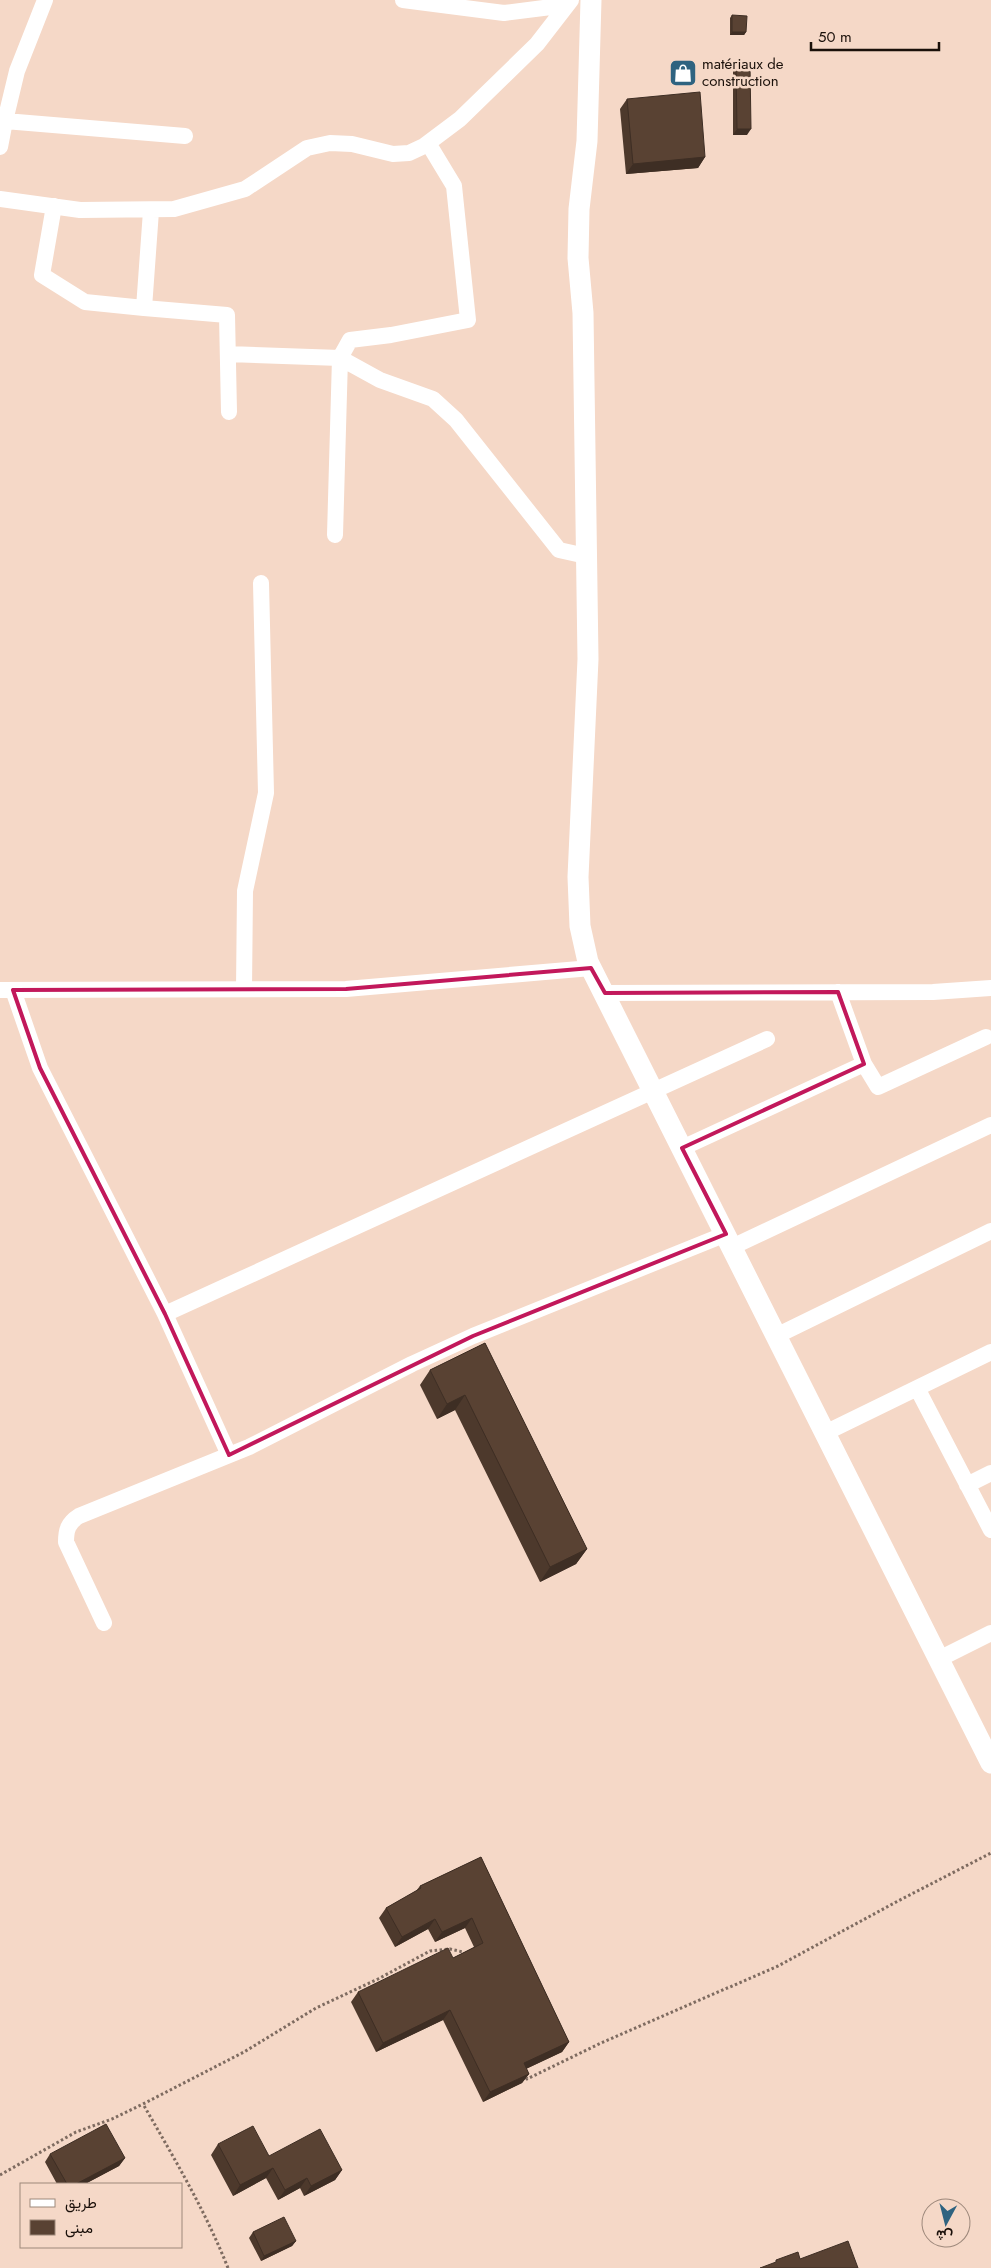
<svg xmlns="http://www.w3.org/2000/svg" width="991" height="2268" font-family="Jost,Vazirmatn,sans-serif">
  <rect width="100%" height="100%" fill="#f5d8c7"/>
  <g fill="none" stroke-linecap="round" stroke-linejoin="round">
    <path stroke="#7e6b60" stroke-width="3" stroke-dasharray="2.5 2.5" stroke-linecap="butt" d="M 524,2073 L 527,2079 L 601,2043 L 778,1966 L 898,1901 L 991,1853
      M 0,2175 L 76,2132 L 112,2119 L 143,2104
      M 228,2268 C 205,2210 174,2158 143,2104 L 244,2052 L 316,2008 L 378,1979 L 430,1951 L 450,1949 L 463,1952 L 466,1956"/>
    <path stroke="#fff" stroke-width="16" d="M 403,0 L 504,13 L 567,5
      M 5,121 L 17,71 L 45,0
      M 428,143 L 454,186 L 468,320 L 391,335 L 350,340 L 340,358 L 380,380 L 433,399 L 456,420 L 559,550 L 586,556
      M 0,147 L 5,121 L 185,136
      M 0,199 L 80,210 L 174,209 L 245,189 L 307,148 L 330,143 L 352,144 L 393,154 L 409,153 L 424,146 L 460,119 L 537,44 L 571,0
      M 54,206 L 42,275 L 85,302 L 144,308 L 151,211
      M 144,308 L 227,315 L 229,412
      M 228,354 L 340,358 L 335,535
      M 244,989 L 245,891 L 266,793 L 261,583
      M 0,990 L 346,989 L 591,968
      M 13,990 L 40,1068 L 165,1314 L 229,1455
      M 838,992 L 864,1064 L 878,1087 L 986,1037
      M 605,993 L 933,992 L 991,988
      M 682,1148 L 864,1064
      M 732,1247 L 991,1125
      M 165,1314 L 767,1039
      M 776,1336 L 991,1231
      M 917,1388 L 991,1530
      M 825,1433 L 991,1352
      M 967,1485 L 991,1473
      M 104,1623 L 66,1542 C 66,1530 68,1523 79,1516 L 249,1447 L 412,1364 L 473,1336 L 726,1234
      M 939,1659 L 991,1633"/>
    <path stroke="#fff" stroke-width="21" d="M 591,0 L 587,141 L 579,209 L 578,258 L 583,313 L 588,659 L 578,877 L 580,926 L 588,962 L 991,1763"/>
  </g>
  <path fill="#4d392c" d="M 732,15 L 746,32 L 744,35 L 730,35 L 730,18 Z
    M 736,66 L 747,135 L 733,135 L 733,71 Z
    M 627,99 L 705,157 L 698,168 L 626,174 L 620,109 Z
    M 485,1343 L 587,1549 L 576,1564 L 540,1582 L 455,1410 L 437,1419 L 420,1385 L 430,1370 Z
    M 481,1857 L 569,2042 L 562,2052 L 526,2069 L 529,2074 L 522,2083 L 483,2102 L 443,2020 L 376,2052 L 351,2002 L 358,1992 L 453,1958 L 474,1947 L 465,1928 L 435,1942 L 428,1929 L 395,1947 L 379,1918 L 386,1908 L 416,1891 L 420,1886 Z
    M 218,2144 L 269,2156 L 342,2170 L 335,2180 L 304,2196 L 300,2188 L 278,2200 L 266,2178 L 233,2196 L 211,2155 Z
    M 50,2154 L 125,2158 L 119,2166 L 85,2184 L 57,2184 L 45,2162 Z
    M 253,2232 L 296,2241 L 292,2246 L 261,2261 L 249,2238 Z"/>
  <path fill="#3e2e24" d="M 732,32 L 746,32 L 744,35 L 730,35 Z
    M 737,129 L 751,129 L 747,135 L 733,135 Z
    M 705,157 L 698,168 L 626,174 L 633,164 Z
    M 465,1395 L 455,1410 L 437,1419 L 447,1404 Z
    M 587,1549 L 576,1564 L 540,1582 L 550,1567 Z
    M 472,1918 L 465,1928 L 435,1942 L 442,1932 Z
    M 435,1919 L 428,1929 L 395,1947 L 402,1937 Z
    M 450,2010 L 443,2020 L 376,2052 L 383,2043 Z
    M 569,2042 L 562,2052 L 517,2073 L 524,2063 Z
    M 529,2074 L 522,2083 L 483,2102 L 490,2092 Z
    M 125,2158 L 119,2166 L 85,2184 L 76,2184 Z
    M 273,2168 L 266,2178 L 233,2196 L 240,2185 Z
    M 342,2170 L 335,2180 L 304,2196 L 311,2186 Z
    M 307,2178 L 300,2188 L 278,2200 L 285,2190 Z
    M 296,2241 L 292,2246 L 261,2261 L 264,2256 Z"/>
  <path fill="#594233" stroke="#3e2e24" d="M 732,15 L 747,16 L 746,32 L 732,32 Z
    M 736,66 L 750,66 L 751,129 L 737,129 Z
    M 700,92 L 705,157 L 633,164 L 627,99 Z
    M 485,1343 L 587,1549 L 550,1567 L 465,1395 L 447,1404 L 430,1370 Z
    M 481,1857 L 569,2042 L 524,2063 L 529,2074 L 490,2092 L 450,2010 L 383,2043 L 358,1992 L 448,1948 L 453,1958 L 483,1943 L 472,1918 L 442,1932 L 435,1919 L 402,1937 L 386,1908 L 421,1888 L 420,1886 Z
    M 106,2124 L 125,2158 L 76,2184 L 67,2184 L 50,2154 Z
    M 253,2126 L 269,2156 L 320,2129 L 342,2170 L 311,2186 L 307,2178 L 285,2190 L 273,2168 L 240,2185 L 218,2144 Z
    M 284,2217 L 296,2241 L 264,2256 L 253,2232 Z
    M 848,2241 L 858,2268 L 760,2268 L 776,2262 L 776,2260 L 798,2252 L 800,2259 Z"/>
  <path fill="none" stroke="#c2185b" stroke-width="4" stroke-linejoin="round" d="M 591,968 L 605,993 L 838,992 L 864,1064 L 682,1148 L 726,1234 L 473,1336 L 229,1455 L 165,1314 L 40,1068 L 13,990 L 346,989 Z"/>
  <defs>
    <g id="shop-square" transform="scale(1.4375)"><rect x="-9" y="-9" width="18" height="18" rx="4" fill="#2f6380" stroke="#f5d8c7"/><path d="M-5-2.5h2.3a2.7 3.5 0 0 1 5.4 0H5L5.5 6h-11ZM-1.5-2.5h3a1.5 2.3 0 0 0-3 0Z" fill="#fff"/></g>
  </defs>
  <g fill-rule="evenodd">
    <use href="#shop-square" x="683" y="73"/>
  </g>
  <g text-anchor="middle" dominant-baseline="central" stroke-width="5" stroke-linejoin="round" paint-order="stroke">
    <g font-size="15" fill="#1a100a" stroke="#f5d8c7" text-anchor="start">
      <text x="702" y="64">matériaux de<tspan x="702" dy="17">construction</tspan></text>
    </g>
  </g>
  <rect x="20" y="2183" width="162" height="65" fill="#f5d8c7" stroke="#9d887b"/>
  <rect x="30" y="2199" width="25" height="8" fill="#ffffff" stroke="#9d887b"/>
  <text x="65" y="2208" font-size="15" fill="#1a100a">طريق</text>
  <rect x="30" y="2220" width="25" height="15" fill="#594233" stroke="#9d887b"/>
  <text x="65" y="2233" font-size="15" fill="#1a100a">مبنى</text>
  <g transform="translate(946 2223) rotate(187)"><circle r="24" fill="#f5d8c7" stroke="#9d887b"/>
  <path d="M0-4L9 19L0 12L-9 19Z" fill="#2f6380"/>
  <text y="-8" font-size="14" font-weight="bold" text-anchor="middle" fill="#1a100a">ش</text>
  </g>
  <path d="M811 42v8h128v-8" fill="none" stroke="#1a100a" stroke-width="2.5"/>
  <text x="818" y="42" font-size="15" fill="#1a100a" stroke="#f5d8c7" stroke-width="4" paint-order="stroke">50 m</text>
</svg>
